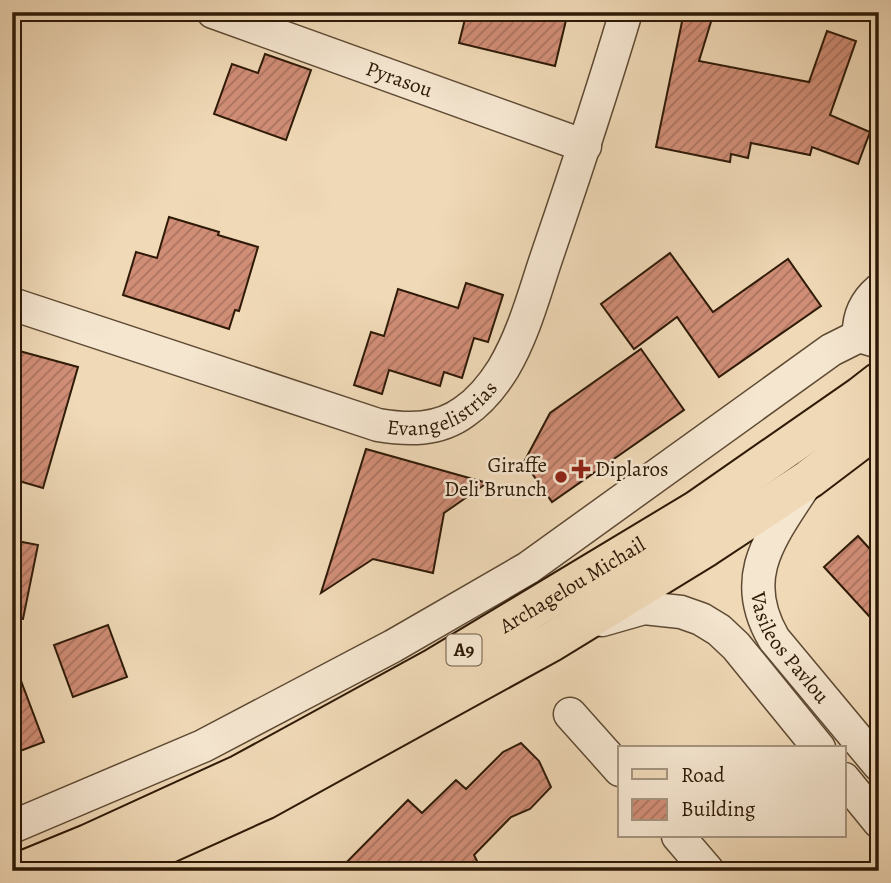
<svg xmlns="http://www.w3.org/2000/svg" width="891" height="883" font-family="Alegreya,serif">
  <defs>
    <pattern id="building-hatch" width="6" height="6" patternUnits="userSpaceOnUse" patternTransform="scale(1.75)"><rect width="6" height="6" fill="#d18e77"/><path d="M-1 1l2-2M0 6l6-6M5 7l2-2" fill="none" stroke="#aa7360"/></pattern>
  </defs>
  <rect width="100%" height="100%" fill="#f0d9b7"/>
  <filter id="stains"><feTurbulence type="fractalNoise" baseFrequency=".00286" numOctaves="4"/><feColorMatrix values="0 0 0 0 .2 0 0 0 0 .09 0 0 0 0 .02 0 0 0 .5 -.17"/></filter>
  <radialGradient id="worn" r=".72"><stop offset=".6" stop-color="#630" stop-opacity="0"/><stop offset="1" stop-color="#630" stop-opacity=".3"/></radialGradient>
  <path fill="url(#building-hatch)" stroke="#2e1a07" stroke-width="2" d="M 485,12 L 568,12 L 555,66 L 459,43 L 466,15 L 483,20 Z
    M 684,12 L 714,12 L 699,61 L 809,82 L 827,31 L 856,41 L 830,115 L 870,132 L 858,164 L 812,147 L 810,155 L 751,143 L 748,158 L 731,154 L 730,162 L 656,147 Z
    M 265,54 L 311,70 L 286,140 L 214,114 L 232,64 L 258,73 Z
    M 169,217 L 219,232 L 218,235 L 258,247 L 239,311 L 235,310 L 229,329 L 123,295 L 136,252 L 157,258 Z
    M 670,253 L 713,312 L 788,259 L 821,306 L 719,377 L 677,317 L 634,349 L 601,304 Z
    M 466,283 L 503,295 L 488,342 L 474,338 L 462,378 L 444,372 L 440,386 L 389,370 L 382,394 L 354,385 L 371,332 L 384,336 L 398,289 L 458,308 Z
    M 12,349 L 78,367 L 43,488 L 12,479 Z
    M 641,349 L 684,410 L 552,502 L 524,462 L 550,413 Z
    M 366,449 L 487,483 L 444,513 L 433,573 L 373,559 L 321,593 Z
    M 858,536 L 879,559 L 879,627 L 824,567 Z
    M 12,540 L 38,545 L 23,619 L 12,618 Z
    M 108,625 L 127,677 L 73,697 L 54,645 Z
    M 12,665 L 15,665 L 44,742 L 12,754 Z
    M 521,743 L 539,761 L 551,787 L 530,809 L 511,817 L 474,855 L 479,865 L 467,871 L 338,871 L 408,800 L 422,813 L 456,780 L 466,789 L 503,752 Z"/>
  <g fill="none" stroke-linecap="round" stroke-linejoin="round">
    <g stroke="#5e4a33" stroke-width="35">
      <g id="minor">
        <path id="s1" d="M 213,12 L 585,146"/>
        <path id="s2" d="M 12,304 L 378,425 C 408,430 438,431 464,412 C 480,401 493,385 503,369 C 525,332 535,290 549,250 C 576,171 602,92 626,12"/>
        <path d="M 859,336 C 858,317 864,303 879,290"/>
        <path id="s3" d="M 806,483 C 772,536 737,576 774,639 L 879,765"/>
        <path d="M 602,620 L 644,608 L 681,612 L 701,619 L 719,630 L 736,646 L 819,748"/>
        <path d="M 570,714 L 620,770"/>
        <path d="M 844,779 L 879,822"/>
        <path d="M 12,827 L 203,746 L 393,646 L 528,568 L 831,350 L 859,336 L 879,342"/>
        <path d="M 678,836 L 708,871"/>
      </g>
    </g>
    <g stroke="#2e1a07" stroke-width="42">
      <g id="major">
        <path id="s4" d="M 22,871 L 88,844 L 241,774 L 433,669 L 697,510 L 861,396 L 879,382"/>
        <path d="M 107,871 L 264,800 L 551,642 L 706,547 L 809,479 L 879,426"/>
      </g>
    </g>
    <use href="#minor" stroke="#f5e6d0" stroke-width="32"/>
    <use href="#major" stroke="#f0d9b7" stroke-width="38"/>
  </g>
  <g fill="#8f2418" stroke="#f5e6d0" stroke-width="2.5">
    <path d="M577.5 458.5h7v7h7v7h-7v7h-7v-7h-7v-7h7z"/>
    <circle cx="561" cy="477" r="7"/>
  </g>
  <g text-anchor="middle" dominant-baseline="central" stroke-width="5" stroke-linejoin="round" paint-order="stroke">
    <rect fill="#f5e6d0" stroke="#6a5743" stroke-width="2" x="446.5" y="634.5" width="35" height="31" rx="5"/>
    <g font-size="19" font-weight="bold" fill="#2e1a07">
      <text x="464" y="650">A9</text>
    </g>
    <g font-size="21" fill="#2e1a07" stroke="#f5e6d0">
      <text stroke="none"><textPath href="#s1" startOffset="198">Pyrasou</textPath></text>
      <text stroke="none"><textPath href="#s2" startOffset="455">Evangelistrias</textPath></text>
      <text stroke="none"><textPath href="#s4" startOffset="621">Archagelou Michail</textPath></text>
      <text stroke="none"><textPath href="#s3" startOffset="186">Vasileos Pavlou</textPath></text>
    </g>
    <g font-size="21" fill="#2e1a07" stroke="#f5e6d0" text-anchor="end">
      <text x="547" y="465">Giraffe<tspan x="547" dy="24">Deli Brunch</tspan></text>
      <text x="595" y="469" text-anchor="start">Diplaros</text>
    </g>
  </g>
  <rect width="891" height="883" fill="none" stroke="#f0d9b7" stroke-width="42"/>
  <rect x="14" y="14" width="863" height="855" fill="none" stroke="#2e1a07" stroke-width="3.5"/>
  <rect x="21" y="21" width="849" height="841" fill="none" stroke="#2e1a07" stroke-width="2"/>
  <rect x="618" y="746" width="228" height="91" fill="#f5e6d0" stroke="#a59480" stroke-width="2"/>
  <rect x="632" y="769" width="35" height="10" fill="#f0d9b7" stroke="#a59480" stroke-width="2"/>
  <text x="681" y="782" font-size="21" fill="#2e1a07">Road</text>
  <rect x="632" y="799" width="35" height="21" fill="url(#building-hatch)" stroke="#a59480" stroke-width="2"/>
  <text x="681" y="816" font-size="21" fill="#2e1a07">Building</text>
  <rect width="100%" height="100%" filter="url(#stains)"/>
  <rect width="100%" height="100%" fill="url(#worn)"/>
</svg>
